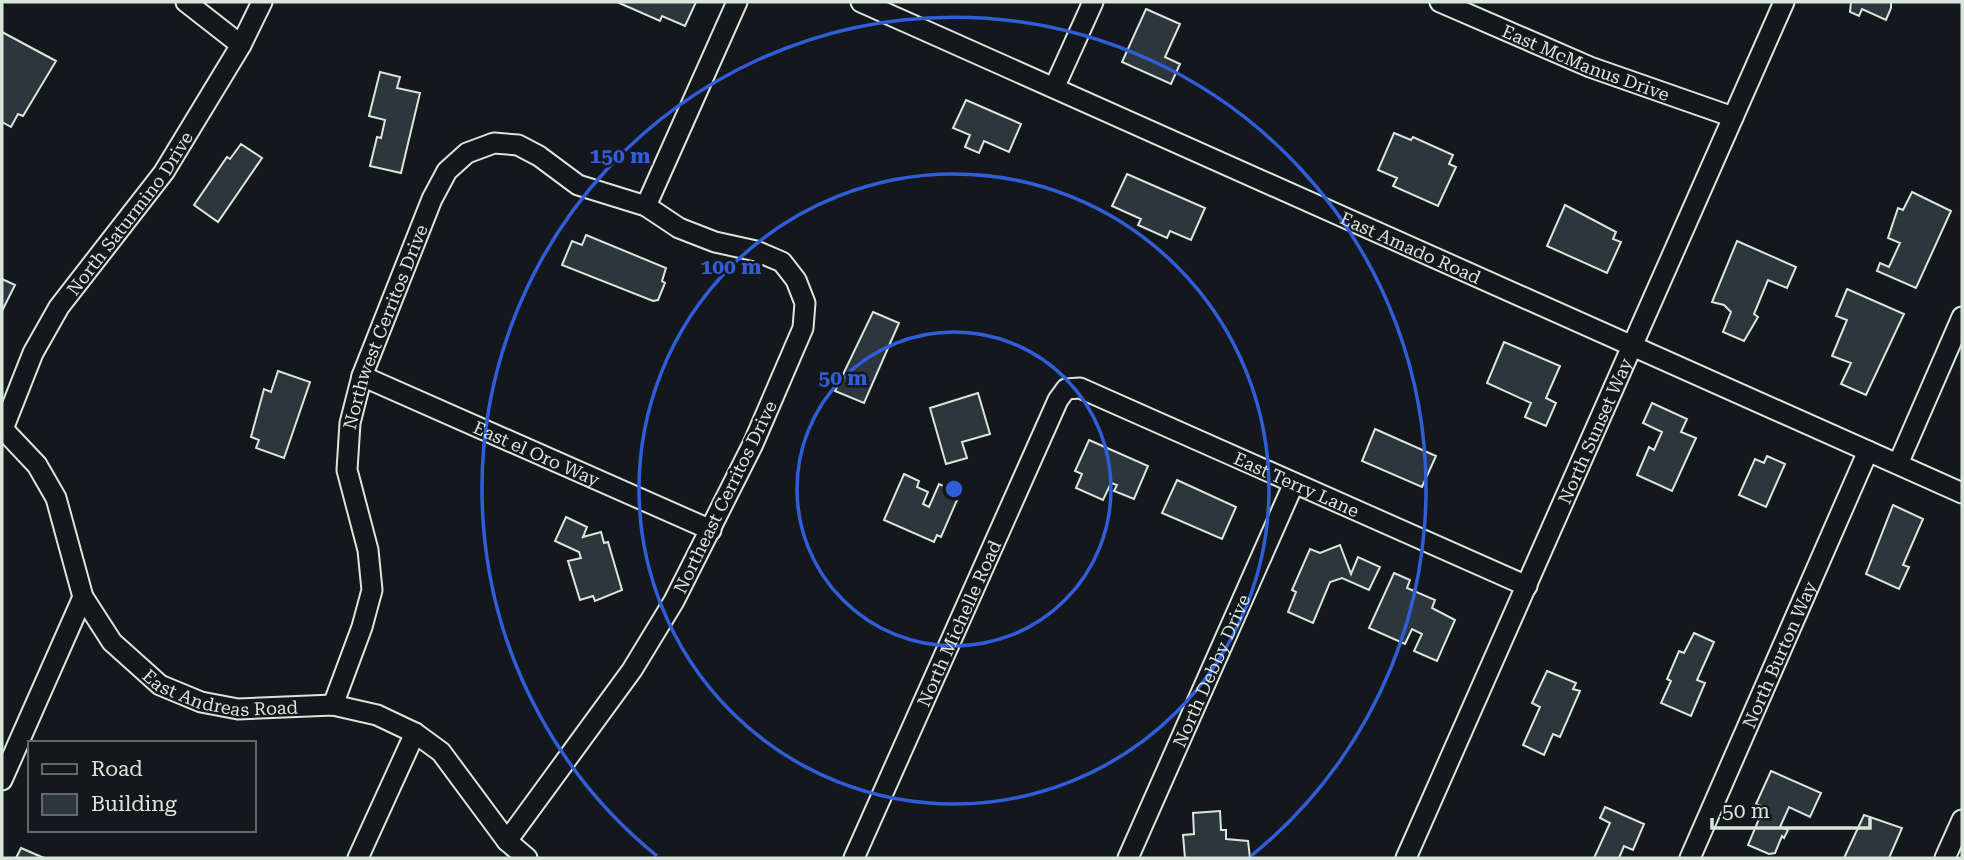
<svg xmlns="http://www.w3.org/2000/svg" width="1964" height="860" font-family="'Roboto Serif',serif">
  <rect width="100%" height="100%" fill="#14181c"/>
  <path fill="#2c363c" stroke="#d8e6dc" stroke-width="2" d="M 617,2 L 696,2 L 685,26 L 662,16 L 660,21 Z
    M 1851,2 L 1891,2 L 1891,8 L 1886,20 L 1862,9 L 1859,16 L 1850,12 Z
    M 1146,9 L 1180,24 L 1165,57 L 1180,64 L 1171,84 L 1122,62 Z
    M 2,32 L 56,61 L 23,116 L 18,114 L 11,127 L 2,122 Z
    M 380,72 L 400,77 L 397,88 L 420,93 L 401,173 L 370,166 L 377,137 L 381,138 L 385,120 L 369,116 Z
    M 966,100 L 1021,124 L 1009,152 L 984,141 L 979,153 L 965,147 L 970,135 L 953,128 Z
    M 1394,133 L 1411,140 L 1413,137 L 1453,155 L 1449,164 L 1456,167 L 1438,206 L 1393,186 L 1397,178 L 1378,170 Z
    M 241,144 L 262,158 L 218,222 L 194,205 L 227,157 L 230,159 Z
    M 1127,174 L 1205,208 L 1191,240 L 1170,231 L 1167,238 L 1138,225 L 1141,219 L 1112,206 Z
    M 1912,192 L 1951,211 L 1916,288 L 1877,271 L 1880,263 L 1889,267 L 1900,243 L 1888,238 L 1898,208 L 1903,210 Z
    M 1565,205 L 1616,232 L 1613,239 L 1621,242 L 1607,273 L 1547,246 Z
    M 586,235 L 666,268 L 662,281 L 665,283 L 658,300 L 653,301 L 562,265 L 572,241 L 582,245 Z
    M 1737,241 L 1796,267 L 1787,288 L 1768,280 L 1754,314 L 1758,317 L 1744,341 L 1723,332 L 1731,312 L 1724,305 L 1712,302 Z
    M 2,279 L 15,285 L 2,311 Z
    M 1847,289 L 1904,314 L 1866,395 L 1841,384 L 1851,363 L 1832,356 L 1847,320 L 1836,316 Z
    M 873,312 L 899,323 L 864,403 L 835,391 Z
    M 1504,342 L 1560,366 L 1546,398 L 1556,403 L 1546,426 L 1525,417 L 1531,403 L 1487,383 Z
    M 278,371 L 310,382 L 284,458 L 256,448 L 259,440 L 251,437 L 264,389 L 271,392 Z
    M 978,393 L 990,434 L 962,442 L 967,458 L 946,464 L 930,408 Z
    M 1652,403 L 1687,419 L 1681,432 L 1696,438 L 1672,491 L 1637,475 L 1649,447 L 1654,450 L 1662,432 L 1643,423 Z
    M 1375,429 L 1436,456 L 1422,487 L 1362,461 Z
    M 1089,440 L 1148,466 L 1134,499 L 1114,491 L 1117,485 L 1111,483 L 1103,500 L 1076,488 L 1082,474 L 1075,471 Z
    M 1767,456 L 1785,464 L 1766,507 L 1739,495 L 1755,459 L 1764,463 Z
    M 904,474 L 919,481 L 917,487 L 928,492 L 923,504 L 929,507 L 939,484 L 960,493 L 941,537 L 937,535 L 934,542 L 884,520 Z
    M 1177,480 L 1236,507 L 1222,539 L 1162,513 Z
    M 1893,505 L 1923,519 L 1903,565 L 1909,567 L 1899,589 L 1866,574 Z
    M 566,517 L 587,527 L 583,537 L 601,532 L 604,543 L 608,542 L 622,590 L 595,601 L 593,596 L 580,600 L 568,561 L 581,558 L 579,552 L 555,541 Z
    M 1340,545 L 1351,574 L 1358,557 L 1380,567 L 1369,590 L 1342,578 L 1330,582 L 1313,623 L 1288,612 L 1296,592 L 1292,590 L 1310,549 L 1320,553 Z
    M 1394,573 L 1410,580 L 1407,588 L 1435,600 L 1432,608 L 1455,620 L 1437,661 L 1414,651 L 1422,634 L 1412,629 L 1405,644 L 1369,628 Z
    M 1694,633 L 1714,642 L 1697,680 L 1705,683 L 1691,716 L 1661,703 L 1671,681 L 1667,679 L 1679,651 L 1684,653 Z
    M 1547,671 L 1576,683 L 1573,689 L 1580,691 L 1560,737 L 1553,734 L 1544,755 L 1523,745 L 1540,707 L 1532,703 Z
    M 1771,771 L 1821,793 L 1810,817 L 1789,807 L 1780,827 L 1788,830 L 1784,838 L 1782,836 L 1775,853 L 1769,854 L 1748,845 L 1764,807 L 1756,804 Z
    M 1605,807 L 1644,824 L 1633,850 L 1624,846 L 1619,858 L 1594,858 L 1610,823 L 1600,818 Z
    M 1220,811 L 1221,830 L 1226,830 L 1226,839 L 1248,841 L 1250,858 L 1185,858 L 1183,835 L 1194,834 L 1193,813 Z
    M 1864,815 L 1902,828 L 1889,858 L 1844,858 Z
    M 21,848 L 44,858 L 16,858 Z"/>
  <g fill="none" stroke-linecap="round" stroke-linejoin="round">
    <g stroke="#d8e6dc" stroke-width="23">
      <g id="street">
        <path d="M 186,2 L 241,45"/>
        <path id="s1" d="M 861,2 L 1962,493"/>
        <path id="s2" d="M 1440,2 L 1590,67 L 1733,117"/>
        <path d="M 1055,86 L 1093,2"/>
        <path d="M 646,206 L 737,2"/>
        <path id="s3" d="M 362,376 L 711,530"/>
        <path id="s4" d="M 2,428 L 37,465 L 56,498 L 83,597 L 112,642 L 160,685 L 201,702 L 238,709 L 333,705 L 377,715 L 415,733 L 441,752 L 507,841 L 527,858"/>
        <path id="s5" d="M 3,429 L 33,353 L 59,307 L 164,172 L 241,45 L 262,2"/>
        <path d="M 1898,464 L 1962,317"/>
        <path id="s6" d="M 333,705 L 362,627 L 372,590 L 368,550 L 347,470 L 350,423 L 362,376 L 432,199 L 447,171 L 467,153 L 494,143 L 518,145 L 539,156 L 578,185 L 646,206 L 679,228 L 715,242 L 756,251 L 782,262 L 796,280 L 805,303 L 803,328 L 753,444 L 674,601 L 632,670 L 507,841"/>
        <path d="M 2,780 L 83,597"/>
        <path d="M 358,858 L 415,733"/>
        <path id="s7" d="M 854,858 L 1058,400 L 1066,389 L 1080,388 L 1527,586"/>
        <path id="s8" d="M 1128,858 L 1294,483"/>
        <path id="s9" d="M 1406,858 L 1784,2"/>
        <path id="s10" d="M 1690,858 L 1868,451"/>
        <path d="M 1945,858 L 1962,820"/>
      </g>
    </g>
    <use href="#street" stroke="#14181c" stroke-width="19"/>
  </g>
  <g fill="none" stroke="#305dd8" stroke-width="3.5">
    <circle cx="954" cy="489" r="157"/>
    <circle cx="954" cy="489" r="315"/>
    <path d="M657 856A472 472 0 1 1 1251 856"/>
  </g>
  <g text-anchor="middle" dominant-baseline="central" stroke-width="5" stroke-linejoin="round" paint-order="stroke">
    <g font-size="18" fill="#d8e6dc" stroke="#14181c">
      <text stroke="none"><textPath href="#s2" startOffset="158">East McManus Drive</textPath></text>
      <text stroke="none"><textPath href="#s5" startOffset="252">North Saturmino Drive</textPath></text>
      <text stroke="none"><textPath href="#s1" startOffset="602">East Amado Road</textPath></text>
      <text stroke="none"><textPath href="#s6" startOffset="394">Northwest Cerritos Drive</textPath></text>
      <text stroke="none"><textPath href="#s9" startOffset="467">North Sunset Way</textPath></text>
      <text stroke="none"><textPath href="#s3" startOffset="191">East el Oro Way</textPath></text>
      <text stroke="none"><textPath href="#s7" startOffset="766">East Terry Lane</textPath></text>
      <text transform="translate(725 497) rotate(-64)">Northeast Cerritos Drive</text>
      <text stroke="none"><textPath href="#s7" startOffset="257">North Michelle Road</textPath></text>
      <text stroke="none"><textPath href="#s10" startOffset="222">North Burton Way</textPath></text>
      <text stroke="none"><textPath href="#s8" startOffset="205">North Debby Drive</textPath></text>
      <text stroke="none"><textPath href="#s4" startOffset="371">East Andreas Road</textPath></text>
    </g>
  </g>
  <circle cx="954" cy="489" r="10" fill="#305dd8" stroke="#14181c" stroke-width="3.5"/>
  <g font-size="21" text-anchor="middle" font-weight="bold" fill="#305dd8" stroke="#14181c" stroke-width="5" stroke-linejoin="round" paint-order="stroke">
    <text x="620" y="163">150 m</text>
    <text x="731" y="274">100 m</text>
    <text x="843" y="385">50 m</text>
  </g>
  <rect width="1964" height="860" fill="none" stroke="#d8e6dc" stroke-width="7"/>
  <rect x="28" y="741" width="228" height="91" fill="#14181c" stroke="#626a69" stroke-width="2"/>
  <rect x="42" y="764" width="35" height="10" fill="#14181c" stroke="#626a69" stroke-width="2"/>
  <text x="91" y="776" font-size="21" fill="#d8e6dc">Road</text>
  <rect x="42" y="794" width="35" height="21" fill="#2c363c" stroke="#626a69" stroke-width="2"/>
  <text x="91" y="811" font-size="21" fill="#d8e6dc">Building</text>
  <path d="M1712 818v10h158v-10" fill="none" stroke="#d8e6dc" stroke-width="3.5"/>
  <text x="1722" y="818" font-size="21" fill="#d8e6dc" stroke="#14181c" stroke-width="5" paint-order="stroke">50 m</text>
</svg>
